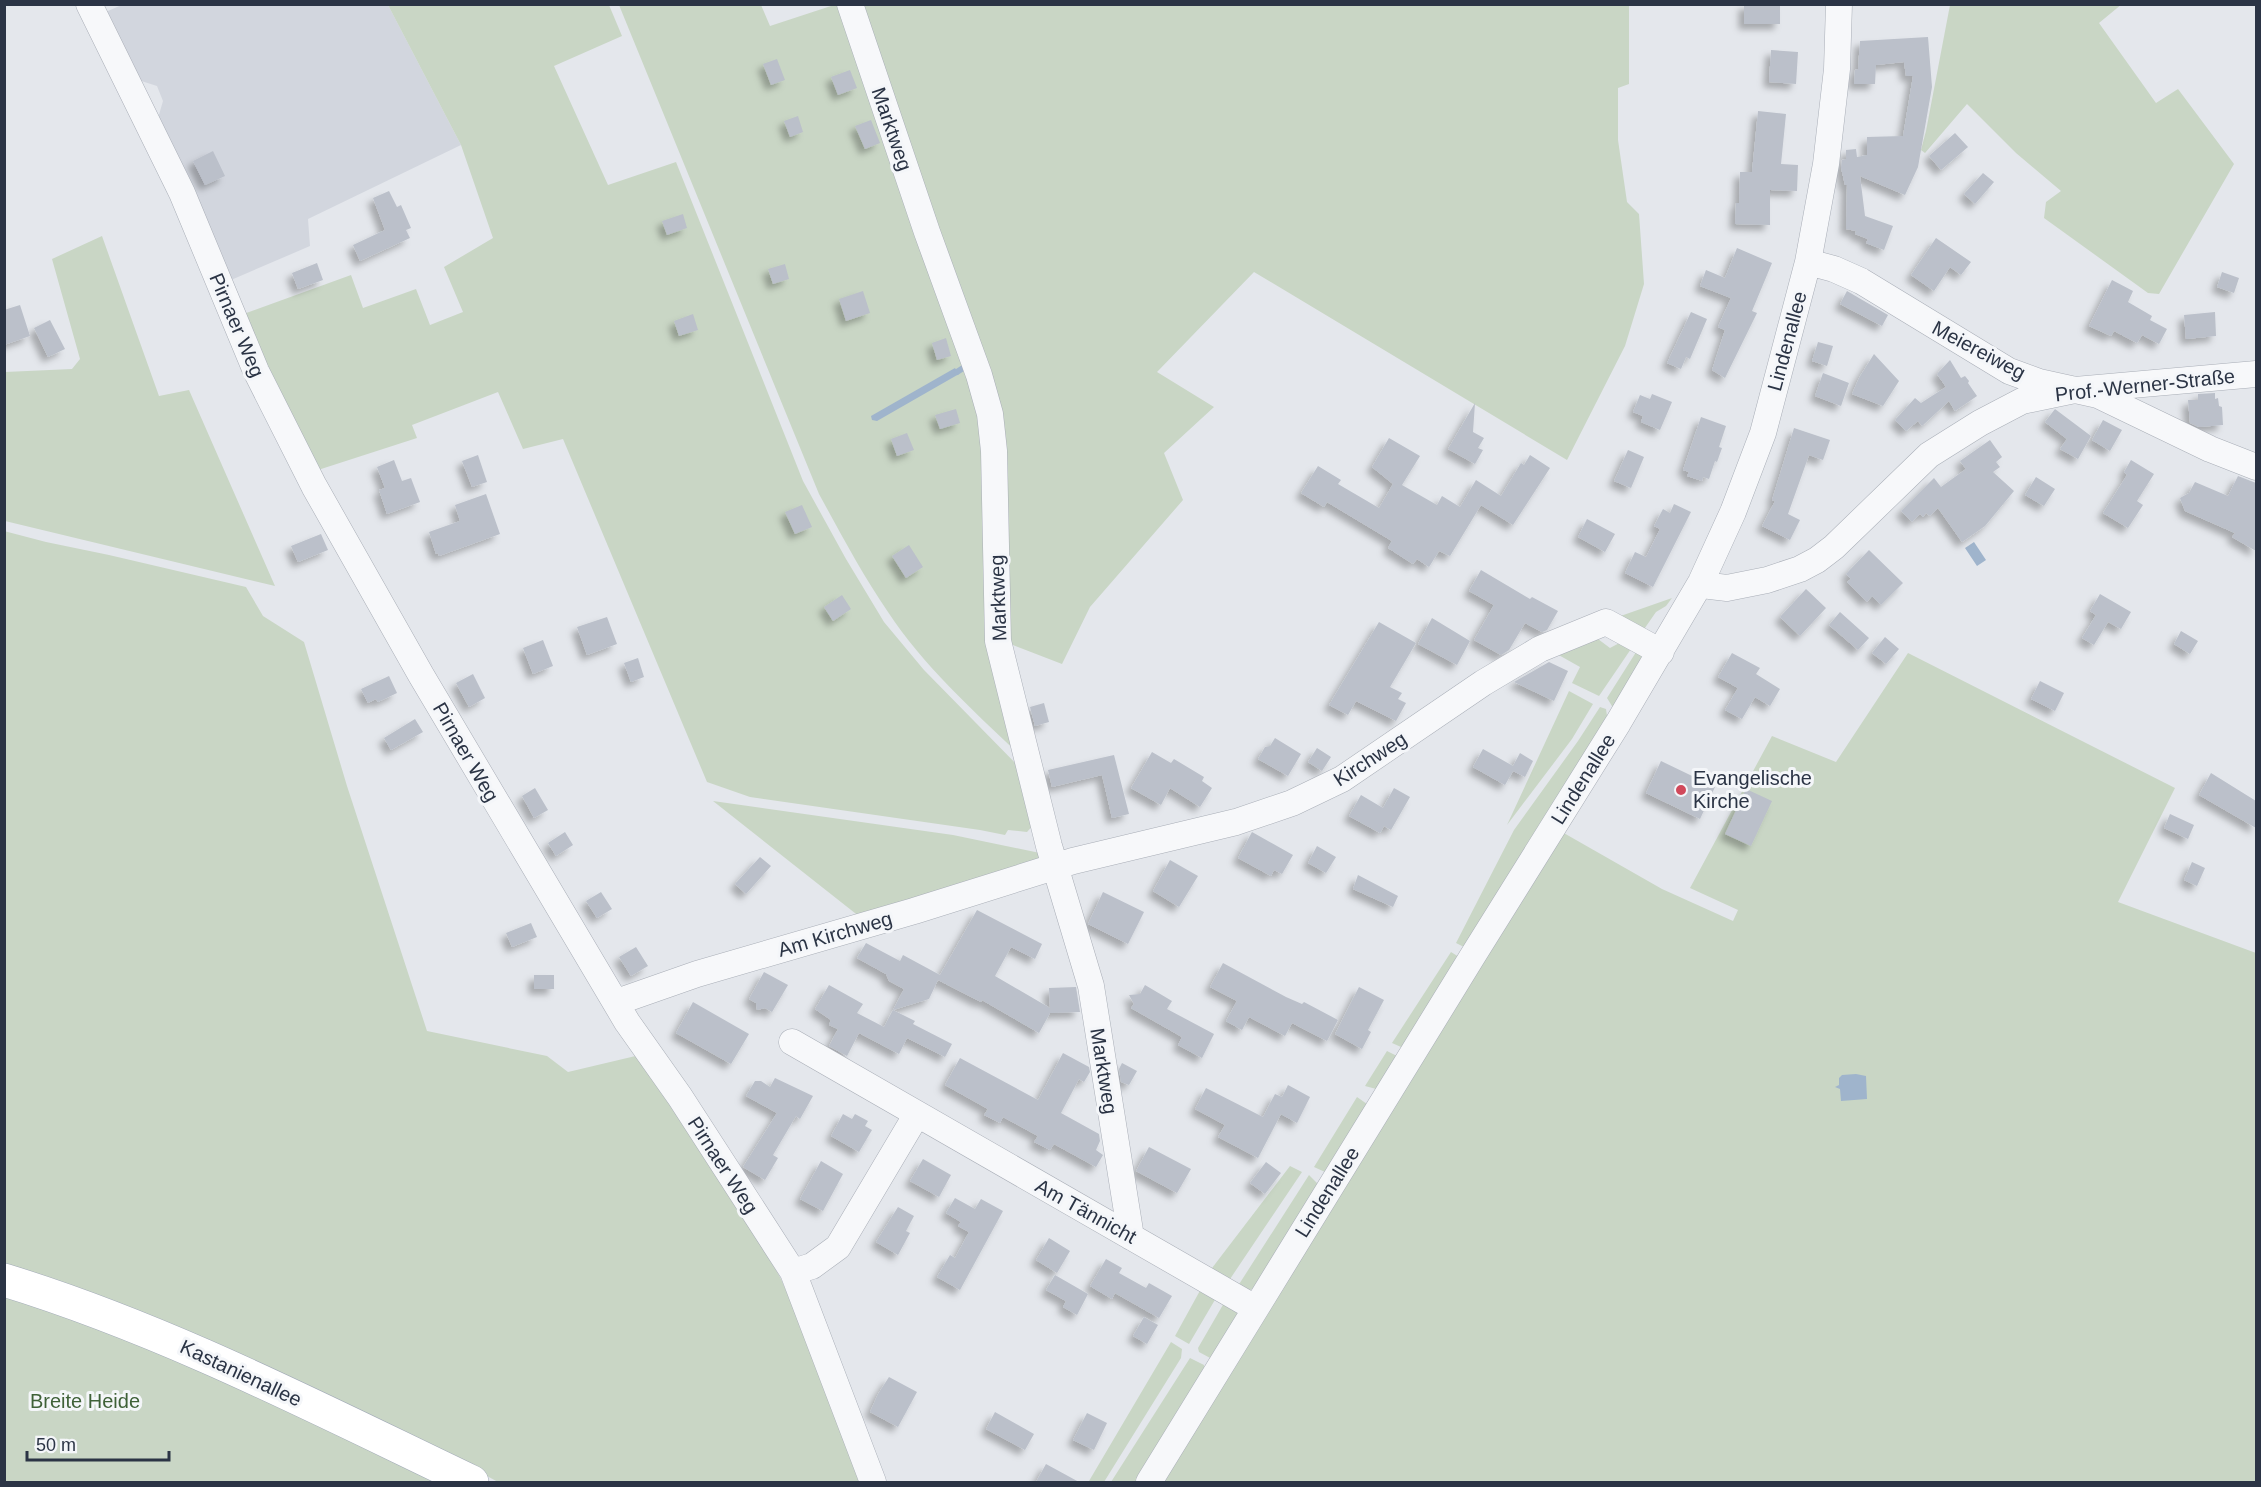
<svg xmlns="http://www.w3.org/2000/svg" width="2261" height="1487" font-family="Arial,sans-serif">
  <defs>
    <filter id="shadow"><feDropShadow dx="-5.5" dy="5.5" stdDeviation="3" flood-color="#0004"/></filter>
  </defs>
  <rect width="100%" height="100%" fill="#e4e7ec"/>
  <path fill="#d2d6de" d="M 124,4 L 388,5 L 461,145 L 308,219 L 310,246 L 231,280 L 156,125 L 163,101 L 157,86 L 132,78 L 101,14 Z"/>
  <path fill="#c9d6c5" d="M 2122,4 L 2099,23 L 2156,103 L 2178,89 L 2234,164 L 2159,294 L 2148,293 L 2044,218 L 2046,202 L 2061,191 L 2016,153 L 1967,104 L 1925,153 L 1921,150 L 1926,131 L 1950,5 Z
    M 388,5 L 609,5 L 622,36 L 554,66 L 608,185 L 676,162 L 803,481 L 846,559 L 884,622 L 924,670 L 1026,774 L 1035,823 L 1027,832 L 1008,830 L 1005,835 L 980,830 L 750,797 L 707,782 L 563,439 L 523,449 L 498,392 L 412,425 L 417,438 L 318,470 L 238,316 L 351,275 L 363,308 L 416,289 L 430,325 L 463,312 L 444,267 L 493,238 L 461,145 Z
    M 619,5 L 761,5 L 770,26 L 834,5 L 842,5 L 974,375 L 990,526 L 1024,759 C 976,713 925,668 888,612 C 862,574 841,534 819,494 Z
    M 855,5 L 1629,5 L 1629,84 L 1618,88 L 1618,140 L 1627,202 L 1639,214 L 1644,284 L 1625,346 L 1567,460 L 1254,272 L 1157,372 L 1214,407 L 1164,453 L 1183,500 L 1090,607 L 1062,664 L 1005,642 L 1000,455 Z
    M 102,236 L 159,396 L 189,390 L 275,586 L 5,521 L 5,372 L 72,369 L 80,359 L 52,259 Z
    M 4,531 L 46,542 L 109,555 L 246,587 L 263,616 L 304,642 L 347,786 L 427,1031 L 547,1056 L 568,1072 L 644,1054 L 708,1148 L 781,1279 L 868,1482 L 498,1482 L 456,1459 L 5,1267 Z
    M 1672,598 L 1666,606 L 1656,612 L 1640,635 L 1612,619 Z
    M 1590,633 L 1610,648 L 1625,640 L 1633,646 L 1599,696 L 1572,683 L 1580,667 L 1548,649 Z
    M 1638,649 L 1645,654 L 1615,711 L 1607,698 Z
    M 1908,653 L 2175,788 L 2118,902 L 2256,953 L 2256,1482 L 1158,1482 L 1562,832 L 1662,889 L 1733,921 L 1738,910 L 1690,888 L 1772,736 L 1836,762 Z
    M 1569,691 L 1593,704 L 1572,739 L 1507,825 Z
    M 1600,707 L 1606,709 L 1608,723 L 1464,947 L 1456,943 L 1514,830 L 1578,741 Z
    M 713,801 L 953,835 L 1040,853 L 1043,866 L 865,921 Z
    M 1451,952 L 1459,957 L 1406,1046 L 1401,1047 L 1392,1043 Z
    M 1387,1051 L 1397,1056 L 1380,1090 L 1365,1086 Z
    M 1357,1097 L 1367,1104 L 1325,1172 L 1314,1167 Z
    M 1290,1166 L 1302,1172 L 1226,1285 L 1209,1272 Z
    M 1309,1175 L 1320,1186 L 1258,1285 L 1250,1290 L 1236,1289 Z
    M 1202,1287 L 1216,1298 L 1189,1344 L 1175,1336 Z
    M 4,1290 L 58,1307 L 457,1482 L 5,1482 Z
    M 1224,1303 L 1234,1305 L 1238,1316 L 1212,1359 L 1199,1352 L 1198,1348 Z
    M 1171,1342 L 1182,1349 L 1181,1358 L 1104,1482 L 1089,1481 Z
    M 1190,1358 L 1204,1365 L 1205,1371 L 1138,1482 L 1111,1482 Z"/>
  <path fill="#9fb4cc" d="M 955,368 L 959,374 L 877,421 L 872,420 L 871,416 Z
    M 1974,542 L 1986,560 L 1977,566 L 1965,548 Z
    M 1856,1074 L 1866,1076 L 1867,1099 L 1841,1101 L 1840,1089 L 1835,1087 L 1839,1085 L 1839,1078 L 1842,1075 Z"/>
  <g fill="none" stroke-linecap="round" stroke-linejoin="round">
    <path stroke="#9fb4cc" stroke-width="6" d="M 957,372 L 966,366 L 966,363"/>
  </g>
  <path fill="#bbc0ca" filter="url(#shadow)" d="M 1744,4 L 1780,4 L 1780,24 L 1744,24 Z
    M 1928,37 L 1932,87 L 1918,167 L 1905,195 L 1860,176 L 1865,216 L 1893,226 L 1884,250 L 1866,243 L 1868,239 L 1855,234 L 1856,231 L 1846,229 L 1847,185 L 1845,185 L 1841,168 L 1842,160 L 1846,159 L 1846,150 L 1856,149 L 1857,157 L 1867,155 L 1867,137 L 1903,136 L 1913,76 L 1906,76 L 1904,62 L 1876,65 L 1875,84 L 1854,84 L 1855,70 L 1858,69 L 1860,41 Z
    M 1771,50 L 1798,52 L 1796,84 L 1769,82 Z
    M 777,59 L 785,80 L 771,85 L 763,64 Z
    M 850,70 L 857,88 L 838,95 L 831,77 Z
    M 1758,111 L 1786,114 L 1781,164 L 1798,165 L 1797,191 L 1770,190 L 1770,225 L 1735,224 L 1736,203 L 1739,203 L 1740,172 L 1752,172 Z
    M 798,116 L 803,132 L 790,137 L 784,121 Z
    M 871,120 L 880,143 L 865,149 L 855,126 Z
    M 1955,133 L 1968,147 L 1941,170 L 1929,156 Z
    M 213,151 L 225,176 L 205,185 L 193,161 Z
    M 1983,173 L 1994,182 L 1975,204 L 1964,194 Z
    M 389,191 L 397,207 L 401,205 L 411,228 L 406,230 L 410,238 L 360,261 L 353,245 L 385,230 L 373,198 Z
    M 683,214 L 687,228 L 667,235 L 662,221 Z
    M 1936,238 L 1971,262 L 1961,275 L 1950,267 L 1934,291 L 1911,275 Z
    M 1737,248 L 1772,263 L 1752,311 L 1757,313 L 1725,378 L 1712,370 L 1725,330 L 1718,327 L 1731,298 L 1700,286 L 1706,270 L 1725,278 Z
    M 317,263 L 323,280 L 298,289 L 292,273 Z
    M 785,264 L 789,279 L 773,284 L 768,269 Z
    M 2222,272 L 2239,278 L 2234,293 L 2217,287 Z
    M 2112,280 L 2133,291 L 2128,302 L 2152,316 L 2150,320 L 2167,329 L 2159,344 L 2142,335 L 2137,343 L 2114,331 L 2111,336 L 2089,326 Z
    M 863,291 L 870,313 L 846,321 L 839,299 Z
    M 1847,291 L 1888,315 L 1882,326 L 1840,304 Z
    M 20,305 L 30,336 L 4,345 L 4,310 Z
    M 1691,312 L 1707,319 L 1690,359 L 1686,357 L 1681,369 L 1667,363 Z
    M 2215,312 L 2216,336 L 2186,339 L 2184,315 Z
    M 693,314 L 698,330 L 679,336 L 674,321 Z
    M 50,320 L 65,349 L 48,357 L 34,328 Z
    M 946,338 L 951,356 L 937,360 L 932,343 Z
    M 1818,342 L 1833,346 L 1827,366 L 1812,361 Z
    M 1874,354 L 1899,381 L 1883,406 L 1852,394 L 1859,378 Z
    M 1950,360 L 1961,378 L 1965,376 L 1969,381 L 1968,383 L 1977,396 L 1955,411 L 1949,401 L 1922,426 L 1918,421 L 1906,431 L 1895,420 L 1915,398 L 1921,403 L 1946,387 L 1937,374 Z
    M 1823,373 L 1849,383 L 1841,406 L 1815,396 Z
    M 2215,393 L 2215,399 L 2218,398 L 2219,406 L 2222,407 L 2223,425 L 2199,427 L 2190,423 L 2188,400 L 2198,400 L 2198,394 Z
    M 1652,394 L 1672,402 L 1660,430 L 1641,422 L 1643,416 L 1633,412 L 1640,395 L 1650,399 Z
    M 1475,403 L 1473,432 L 1484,438 L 1478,448 L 1483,450 L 1475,464 L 1448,449 Z
    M 956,409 L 960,423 L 940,429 L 935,415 Z
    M 2055,409 L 2091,436 L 2078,459 L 2060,449 L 2067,439 L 2045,422 Z
    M 1701,417 L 1726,426 L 1719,447 L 1722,448 L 1717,462 L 1715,461 L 1709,479 L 1703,477 L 1702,481 L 1687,476 L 1689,472 L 1683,470 Z
    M 2103,420 L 2122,430 L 2110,451 L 2092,440 Z
    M 1794,428 L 1830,440 L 1823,460 L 1809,455 L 1788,514 L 1800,520 L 1790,540 L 1762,526 L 1775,501 L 1772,500 Z
    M 907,433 L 914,450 L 897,456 L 891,439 Z
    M 1389,438 L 1420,456 L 1402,485 L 1437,505 L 1442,496 L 1460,507 L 1476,480 L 1501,496 L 1521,463 L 1524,465 L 1530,455 L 1550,468 L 1513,525 L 1481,505 L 1450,556 L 1439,551 L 1429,567 L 1417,559 L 1413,564 L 1388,548 L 1392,541 L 1327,502 L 1324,507 L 1301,493 L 1318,466 L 1341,480 L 1338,484 L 1379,508 L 1393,484 L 1372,467 Z
    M 1990,440 L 2002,457 L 1996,462 L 2000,467 L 1993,472 L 2014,491 L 1985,526 L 1962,542 L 1938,508 L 1930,516 L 1926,513 L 1923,517 L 1920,514 L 1912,522 L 1901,511 L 1934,478 L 1941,487 L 1966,469 L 1960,461 Z
    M 1628,450 L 1644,457 L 1631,488 L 1614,481 Z
    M 478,455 L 487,482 L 472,487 L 462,461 Z
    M 394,460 L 402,481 L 411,478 L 420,502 L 387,514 L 379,490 L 385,488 L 377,467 Z
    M 2131,460 L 2154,474 L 2137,501 L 2143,505 L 2128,528 L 2103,513 L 2127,475 L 2124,472 Z
    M 2238,476 L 2256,483 L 2256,551 L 2232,537 L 2235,533 L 2185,511 L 2180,498 L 2189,493 L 2195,482 L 2228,496 Z
    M 2036,477 L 2055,489 L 2044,506 L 2025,495 Z
    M 486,494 L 500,534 L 439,556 L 438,553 L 436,554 L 429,532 L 460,521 L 455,505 Z
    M 1674,504 L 1691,512 L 1653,587 L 1625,573 L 1635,552 L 1646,557 L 1660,529 L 1654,526 L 1663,509 L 1670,513 Z
    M 802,505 L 812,527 L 795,534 L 785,512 Z
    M 1587,519 L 1615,534 L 1605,552 L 1578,537 Z
    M 321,534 L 328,550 L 298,562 L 291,546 Z
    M 909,545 L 923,567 L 906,578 L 892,556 Z
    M 1869,550 L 1903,583 L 1881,605 L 1872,596 L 1867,602 L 1847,582 L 1851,579 L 1846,574 Z
    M 1481,570 L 1530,599 L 1532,597 L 1558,611 L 1547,630 L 1542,632 L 1525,623 L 1509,650 L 1501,655 L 1474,640 L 1494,605 L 1469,591 Z
    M 1806,589 L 1826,608 L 1800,636 L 1780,617 Z
    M 2100,594 L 2131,612 L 2121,629 L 2108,622 L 2094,645 L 2082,638 L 2096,615 L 2090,611 Z
    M 842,595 L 851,609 L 833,621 L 824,607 Z
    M 1840,612 L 1869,638 L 1858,650 L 1829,625 Z
    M 607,617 L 617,644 L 587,655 L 577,627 Z
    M 1432,618 L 1470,641 L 1457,665 L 1418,644 Z
    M 1379,622 L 1416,643 L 1390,687 L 1402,693 L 1398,699 L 1406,703 L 1396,721 L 1356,701 L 1348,715 L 1329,705 Z
    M 2181,631 L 2198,641 L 2190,654 L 2174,644 Z
    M 1885,637 L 1899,649 L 1886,664 L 1872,653 Z
    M 543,640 L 553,666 L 533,674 L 523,648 Z
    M 1732,653 L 1760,668 L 1756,674 L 1780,689 L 1770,706 L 1755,697 L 1742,719 L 1725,710 L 1738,688 L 1718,677 Z
    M 638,658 L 644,677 L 631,682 L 624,663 Z
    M 1549,662 L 1568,671 L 1554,701 L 1514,682 Z
    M 473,674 L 485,698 L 469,707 L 456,683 Z
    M 389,676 L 397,693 L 378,702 L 376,699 L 368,703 L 361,689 Z
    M 2040,681 L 2064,693 L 2055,711 L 2031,699 Z
    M 1044,703 L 1049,722 L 1035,726 L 1030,707 Z
    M 415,719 L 423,732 L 391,750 L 384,738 Z
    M 1275,738 L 1301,754 L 1288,776 L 1258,759 L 1265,747 L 1270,746 Z
    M 1317,748 L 1331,757 L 1322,771 L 1308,762 Z
    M 1483,749 L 1513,766 L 1520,753 L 1533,761 L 1525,777 L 1513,771 L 1505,785 L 1473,767 Z
    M 1152,752 L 1171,763 L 1174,759 L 1204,777 L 1202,781 L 1212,788 L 1200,807 L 1170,788 L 1161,805 L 1131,788 Z
    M 1114,755 L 1129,814 L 1112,818 L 1102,775 L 1052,787 L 1048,770 Z
    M 1661,761 L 1715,787 L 1700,819 L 1646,793 Z
    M 2211,773 L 2256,801 L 2256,828 L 2199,795 Z
    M 535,788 L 548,810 L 534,818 L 522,796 Z
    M 1394,788 L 1410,797 L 1391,830 L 1384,826 L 1380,833 L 1349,816 L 1361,795 L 1383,808 Z
    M 1746,789 L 1772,801 L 1751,846 L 1725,834 Z
    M 2170,814 L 2194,825 L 2188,839 L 2164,828 Z
    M 565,832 L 573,845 L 556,856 L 548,843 Z
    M 1252,832 L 1293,855 L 1282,874 L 1274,870 L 1271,876 L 1238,858 Z
    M 1317,846 L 1336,857 L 1326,873 L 1308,863 Z
    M 760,857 L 771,866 L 746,894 L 735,884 Z
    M 1170,860 L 1198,876 L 1179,907 L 1153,891 Z
    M 2192,862 L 2205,868 L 2197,886 L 2184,880 Z
    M 1358,875 L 1398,896 L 1393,907 L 1353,889 Z
    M 601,892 L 612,909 L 597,918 L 586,901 Z
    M 1103,892 L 1144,912 L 1128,944 L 1088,924 Z
    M 977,910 L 1042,944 L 1035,959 L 1011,947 L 995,976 L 1050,1008 L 1049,988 L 1076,987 L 1080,1012 L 1050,1013 L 1039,1033 L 982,1000 L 981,1002 L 938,980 L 929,999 L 893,1010 L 915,1021 L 913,1024 L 952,1044 L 945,1057 L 907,1038 L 899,1054 L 859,1033 L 847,1056 L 829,1046 L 838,1029 L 829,1025 L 831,1020 L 815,1009 L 829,985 L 863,1004 L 857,1013 L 884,1027 L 904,989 L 889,981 L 886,974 L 857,958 L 866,943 L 900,961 L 903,955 L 940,975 Z
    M 531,923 L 537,937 L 512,947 L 506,933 Z
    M 636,947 L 648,966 L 631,976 L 619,957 Z
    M 1223,963 L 1286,997 L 1302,1004 L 1304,1002 L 1338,1020 L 1327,1041 L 1292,1023 L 1285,1036 L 1249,1017 L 1242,1030 L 1226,1021 L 1237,1001 L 1210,987 Z
    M 764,972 L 788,985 L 772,1012 L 765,1008 L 757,1010 L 756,1003 L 749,999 Z
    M 534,975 L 554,975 L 554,989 L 534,989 Z
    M 1145,985 L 1172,1001 L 1167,1009 L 1214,1034 L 1202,1058 L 1178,1045 L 1182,1037 L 1131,1008 L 1134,1004 L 1129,995 L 1140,994 Z
    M 1359,987 L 1384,1000 L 1368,1030 L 1371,1032 L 1362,1049 L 1335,1034 Z
    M 693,1002 L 749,1034 L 731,1064 L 676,1033 Z
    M 1063,1053 L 1089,1067 L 1090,1072 L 1084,1082 L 1079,1079 L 1061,1113 L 1099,1134 L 1100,1141 L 1096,1150 L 1103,1155 L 1096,1167 L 1054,1144 L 1050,1150 L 1034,1142 L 1038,1136 L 1003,1117 L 1000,1123 L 984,1115 L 988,1109 L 945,1085 L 960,1058 L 1038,1100 Z
    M 1122,1063 L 1137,1071 L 1129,1085 L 1121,1082 L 1119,1069 Z
    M 775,1078 L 813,1096 L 800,1119 L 796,1116 L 773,1155 L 778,1158 L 765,1180 L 743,1167 L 777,1113 L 746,1096 L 755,1081 L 761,1081 L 770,1087 Z
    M 1288,1085 L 1310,1097 L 1297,1123 L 1281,1114 L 1258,1158 L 1218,1137 L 1225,1125 L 1195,1109 L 1206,1088 L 1263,1117 L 1275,1094 L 1282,1097 Z
    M 843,1114 L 852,1119 L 855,1114 L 868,1121 L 865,1126 L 872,1130 L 859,1152 L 831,1136 Z
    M 1149,1147 L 1191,1169 L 1177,1193 L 1136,1171 Z
    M 923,1159 L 951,1175 L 939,1197 L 910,1181 Z
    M 821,1161 L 843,1174 L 823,1211 L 800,1199 Z
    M 1266,1162 L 1281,1173 L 1265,1194 L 1250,1183 Z
    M 955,1198 L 975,1209 L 981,1199 L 1003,1211 L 960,1290 L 937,1277 L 950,1255 L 955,1258 L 969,1232 L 958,1226 L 961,1222 L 946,1213 Z
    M 898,1207 L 914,1216 L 906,1231 L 910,1233 L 898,1255 L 876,1242 Z
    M 1049,1238 L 1070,1251 L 1057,1273 L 1036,1260 Z
    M 1106,1259 L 1122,1268 L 1119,1273 L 1146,1288 L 1149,1283 L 1172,1296 L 1159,1318 L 1115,1293 L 1112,1299 L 1090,1286 Z
    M 1055,1275 L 1088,1294 L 1077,1315 L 1063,1307 L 1066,1301 L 1046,1290 Z
    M 1144,1317 L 1158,1325 L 1147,1344 L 1133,1336 Z
    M 889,1377 L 917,1392 L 898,1427 L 870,1412 L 878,1394 Z
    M 995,1412 L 1034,1434 L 1025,1450 L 986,1429 Z
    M 1087,1413 L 1107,1423 L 1094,1450 L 1073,1440 Z
    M 1046,1464 L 1079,1482 L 1036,1482 Z"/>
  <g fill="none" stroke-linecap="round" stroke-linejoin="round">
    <g stroke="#a9aeb7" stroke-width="27">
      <path id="minor" d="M 89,4 L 182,193 L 256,371 L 314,486 L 421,675 L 627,1022 L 680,1097 L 793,1272 L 873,1482
        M 850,4 L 927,232 L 979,375 L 990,414 L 994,451 L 998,641 L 1049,846 L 1091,986 L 1131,1237
        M 1808,262 L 1834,269 L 1861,281 L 2009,371 L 2039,382 L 2098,395 L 2210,449 L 2256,467
        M 1701,582 L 1710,586 L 1727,588 L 1767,580 L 1800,569 L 1817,560 L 1834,547 L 1929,455 L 1980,423 L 2022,401 L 2075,390 L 2256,374
        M 617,1002 L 697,974 L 914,911 L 1073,861 L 1236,822 L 1292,803 L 1342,779 L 1483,683 L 1540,649 L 1606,622 L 1661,652
        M 792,1042 L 1255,1308
        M 793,1272 L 812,1266 L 838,1247 L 917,1114
        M 1149,1482 L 1472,957 L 1618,723 L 1701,582 L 1733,512 L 1763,433 L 1808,262 L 1826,164 L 1837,69 L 1839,4"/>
    </g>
    <g stroke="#a3abb8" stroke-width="34">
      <path id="major" d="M 4,1280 C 167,1330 319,1409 472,1482"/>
    </g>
    <use href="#minor" stroke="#f7f8fa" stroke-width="26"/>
    <use href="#major" stroke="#fff" stroke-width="33"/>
  </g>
  <circle fill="#d1495b" stroke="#f4f6f9" stroke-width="2" cx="1681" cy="790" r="6"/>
  <g text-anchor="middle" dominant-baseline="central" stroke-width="6" stroke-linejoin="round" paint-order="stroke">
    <g font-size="20" fill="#2b3445" stroke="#f4f6f9">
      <text transform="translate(892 129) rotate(71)">Marktweg</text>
      <text transform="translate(237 325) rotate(67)">Pirnaer Weg</text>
      <text transform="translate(1787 341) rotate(-75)">Lindenallee</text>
      <text transform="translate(1979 350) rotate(28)">Meiereiweg</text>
      <text transform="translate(2145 385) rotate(-6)">Prof.-Werner-Straße</text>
      <text transform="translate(998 598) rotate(-92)">Marktweg</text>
      <text transform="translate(466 752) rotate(60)">Pirnaer Weg</text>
      <text transform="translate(1370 759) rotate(-33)">Kirchweg</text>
      <text transform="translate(1583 779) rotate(-58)">Lindenallee</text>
      <text transform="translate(835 934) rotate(-16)">Am Kirchweg</text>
      <text transform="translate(1104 1071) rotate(81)">Marktweg</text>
      <text transform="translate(723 1165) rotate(57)">Pirnaer Weg</text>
      <text transform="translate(1327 1192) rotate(-58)">Lindenallee</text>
      <text transform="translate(1086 1211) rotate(29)">Am Tännicht</text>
      <text transform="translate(241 1373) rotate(25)">Kastanienallee</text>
    </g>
    <g font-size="20" fill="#2b3445" stroke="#f4f6f9" text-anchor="start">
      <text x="1693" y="778">Evangelische<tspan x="1693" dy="23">Kirche</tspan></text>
    </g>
    <g font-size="20" fill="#3f6138" stroke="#f4f6f9">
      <text x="85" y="1401">Breite Heide</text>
    </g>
  </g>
  <rect width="2261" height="1487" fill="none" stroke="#2b3445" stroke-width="12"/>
  <path d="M27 1451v9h142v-9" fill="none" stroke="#2b3445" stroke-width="3"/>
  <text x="36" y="1451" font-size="18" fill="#2b3445" stroke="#f4f6f9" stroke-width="4.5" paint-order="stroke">50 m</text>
</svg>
